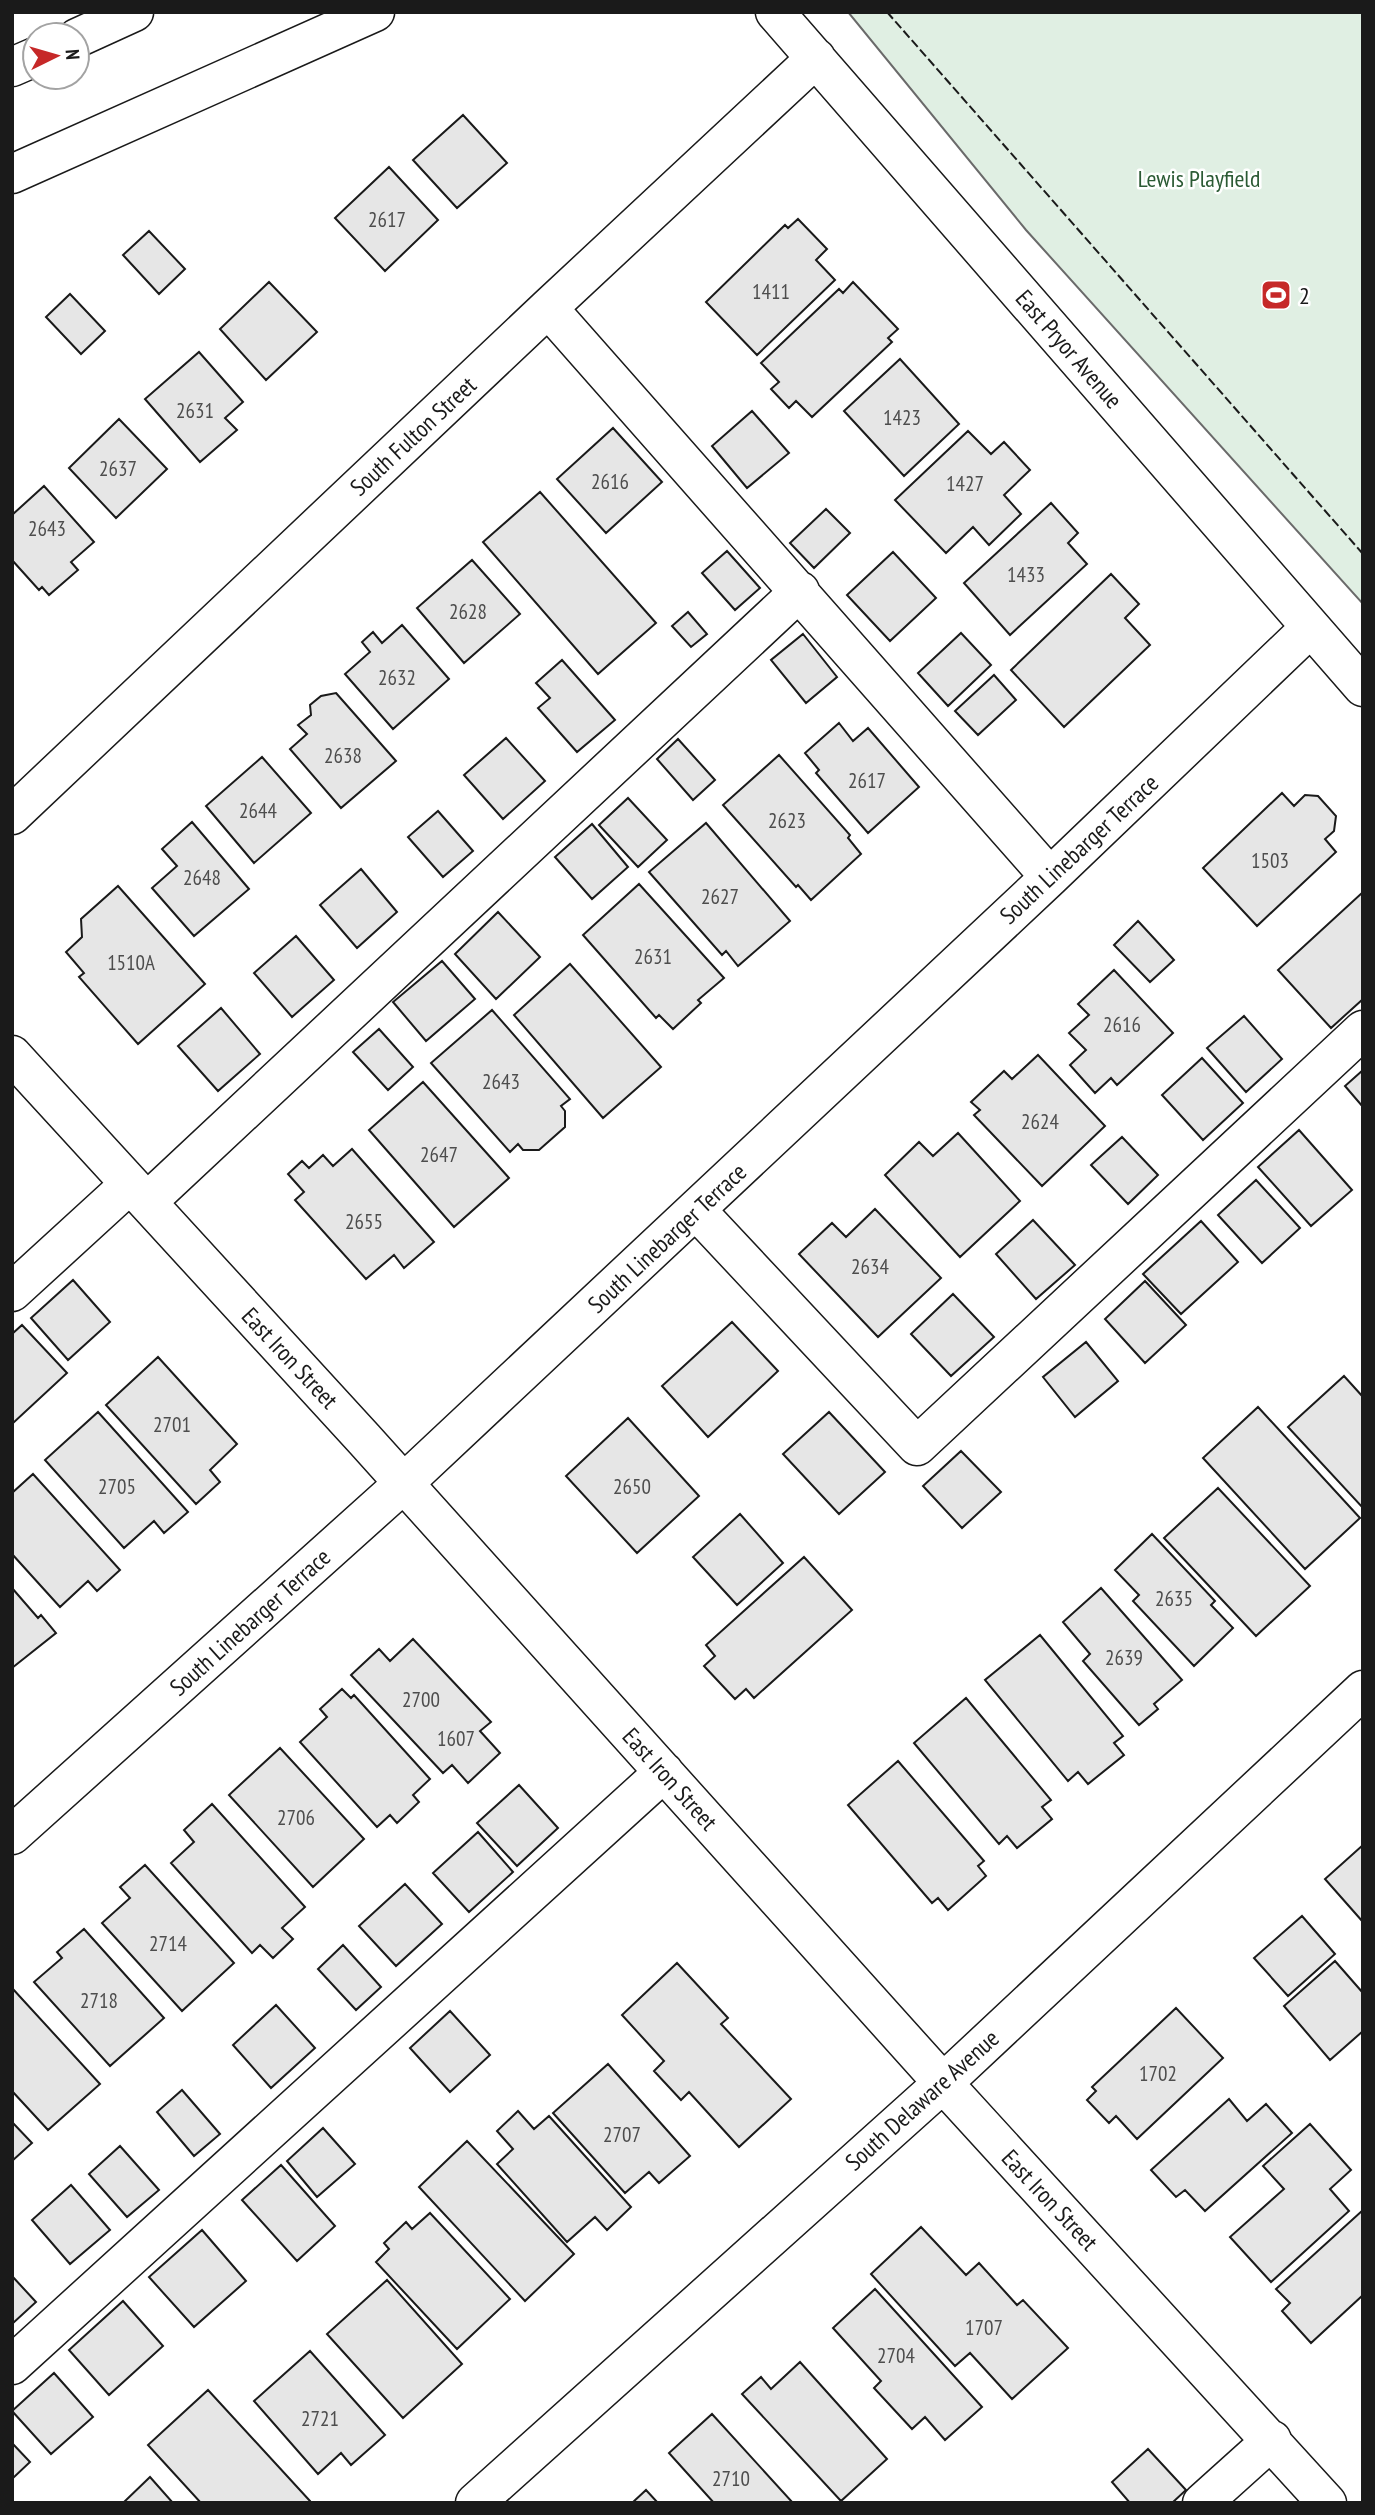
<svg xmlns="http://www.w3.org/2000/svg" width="1375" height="2515" font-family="'PT Sans Narrow',sans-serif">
  <rect width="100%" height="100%" fill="#fff"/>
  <path fill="#e0efe3" stroke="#6a6a6a" stroke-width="2" d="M 848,12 L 1363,12 L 1363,604 L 1026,230 Z"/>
  <path fill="#e6e6e6" stroke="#1a1a1a" stroke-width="2" d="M 463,115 L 507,163 L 457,208 L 413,160 Z
    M 389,167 L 438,220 L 385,271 L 335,218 Z
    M 798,219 L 827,249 L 816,260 L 835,280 L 757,355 L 706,302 L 785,225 L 788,228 Z
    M 149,231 L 185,269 L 159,294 L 123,255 Z
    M 269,282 L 317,332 L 266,380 L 220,329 Z
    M 853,282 L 898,329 L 888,338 L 892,342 L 812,417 L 796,401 L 789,408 L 771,389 L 779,382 L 761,363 L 839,289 L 843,293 Z
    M 70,294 L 105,331 L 81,354 L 46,317 Z
    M 199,352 L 243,402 L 225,418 L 237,430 L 200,462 L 145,399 Z
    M 900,359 L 959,424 L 904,476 L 844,411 Z
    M 752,411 L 789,453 L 747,488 L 712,446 Z
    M 119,419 L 167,469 L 116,518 L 69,468 Z
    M 613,428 L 662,482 L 606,533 L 557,479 Z
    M 968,431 L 991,454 L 1004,442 L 1030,470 L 1004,495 L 1021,514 L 989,545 L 973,527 L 946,553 L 895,500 Z
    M 44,486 L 94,542 L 71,562 L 78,570 L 49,595 L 42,587 L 39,590 L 12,560 L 12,515 Z
    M 540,492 L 656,623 L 598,674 L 483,542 Z
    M 1051,503 L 1078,533 L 1068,543 L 1087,564 L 1010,635 L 964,583 Z
    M 826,509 L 850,533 L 814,568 L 790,543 Z
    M 727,551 L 760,588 L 735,610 L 702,573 Z
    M 893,552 L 936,598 L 890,641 L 847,595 Z
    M 472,560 L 520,614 L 464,663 L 417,608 Z
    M 1111,574 L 1139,604 L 1125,618 L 1150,645 L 1064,727 L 1011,670 Z
    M 688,612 L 707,634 L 691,647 L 672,626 Z
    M 402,625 L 449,679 L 393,729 L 345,674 L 370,652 L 362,642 L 373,632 L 382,643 Z
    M 961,633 L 991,665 L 948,706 L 918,673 Z
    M 803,634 L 837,677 L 806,703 L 771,660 Z
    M 562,660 L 615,720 L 577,752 L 538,708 L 550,698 L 536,683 Z
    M 994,675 L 1016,700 L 978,735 L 955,711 Z
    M 336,693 L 396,761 L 341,808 L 290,749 L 307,734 L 298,725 L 311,715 L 310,705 L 321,696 Z
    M 839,723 L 853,741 L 868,728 L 919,787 L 868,833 L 816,773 L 819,770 L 805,753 Z
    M 506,738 L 545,781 L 503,819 L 464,775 Z
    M 678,739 L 715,780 L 693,800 L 657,759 Z
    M 779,755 L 850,835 L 848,838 L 861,854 L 811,900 L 798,885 L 796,887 L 723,805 Z
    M 262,757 L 311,813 L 254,863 L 206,806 Z
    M 1282,793 L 1294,806 L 1305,795 L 1318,796 L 1336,816 L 1334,831 L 1325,839 L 1336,852 L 1257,926 L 1203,868 Z
    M 628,798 L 667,840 L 638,867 L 599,825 Z
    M 438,811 L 473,851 L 443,877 L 408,837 Z
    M 192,822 L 249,889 L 194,936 L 152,888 L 177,866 L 162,849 Z
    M 706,823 L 790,921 L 738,966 L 726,951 L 722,955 L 649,872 Z
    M 592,824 L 628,867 L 592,899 L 555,857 Z
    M 361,869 L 397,912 L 357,948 L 320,905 Z
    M 639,884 L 724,978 L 698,1000 L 701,1003 L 673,1029 L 659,1015 L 656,1018 L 583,935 Z
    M 118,886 L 205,984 L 138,1044 L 79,977 L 84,973 L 66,952 L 82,937 L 81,919 Z
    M 1363,892 L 1363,999 L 1331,1028 L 1278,970 Z
    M 498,912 L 540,957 L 496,999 L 455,954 Z
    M 1138,921 L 1174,960 L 1150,982 L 1114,945 Z
    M 296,936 L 334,980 L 292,1017 L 254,973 Z
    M 442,961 L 475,999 L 426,1041 L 393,1002 Z
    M 570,964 L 661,1067 L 603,1118 L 514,1015 Z
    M 1114,970 L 1173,1033 L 1117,1085 L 1111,1078 L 1095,1093 L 1070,1065 L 1086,1050 L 1069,1033 L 1089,1015 L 1078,1004 Z
    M 221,1008 L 260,1054 L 218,1091 L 178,1046 Z
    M 492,1010 L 570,1099 L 561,1106 L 565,1111 L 565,1127 L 539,1150 L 523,1150 L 518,1144 L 510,1152 L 431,1063 Z
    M 1244,1016 L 1282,1059 L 1246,1092 L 1207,1048 Z
    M 379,1029 L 413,1067 L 388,1090 L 353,1052 Z
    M 1038,1055 L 1105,1126 L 1042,1186 L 974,1115 L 980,1110 L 971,1102 L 1004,1071 L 1012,1079 Z
    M 1202,1058 L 1243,1103 L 1203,1140 L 1162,1095 Z
    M 1363,1070 L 1363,1107 L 1345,1086 Z
    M 423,1082 L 509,1178 L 454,1227 L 369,1130 Z
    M 1299,1130 L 1352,1190 L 1311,1226 L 1258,1167 Z
    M 958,1133 L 1020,1201 L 960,1257 L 885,1175 L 919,1142 L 933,1156 Z
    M 1122,1137 L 1158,1175 L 1128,1204 L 1091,1165 Z
    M 352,1149 L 434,1242 L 404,1268 L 394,1255 L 366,1279 L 295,1200 L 304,1192 L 288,1174 L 302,1161 L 309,1168 L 323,1155 L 333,1166 Z
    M 1256,1180 L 1300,1228 L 1262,1263 L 1218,1215 Z
    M 875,1209 L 941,1278 L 878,1337 L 799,1254 L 832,1223 L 846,1237 Z
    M 1033,1220 L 1075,1265 L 1036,1299 L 996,1254 Z
    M 1201,1221 L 1238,1262 L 1181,1314 L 1143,1274 Z
    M 73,1280 L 110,1322 L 68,1360 L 31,1318 Z
    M 1145,1281 L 1186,1325 L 1145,1363 L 1105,1319 Z
    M 953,1294 L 994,1337 L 951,1376 L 911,1334 Z
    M 732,1322 L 778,1371 L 708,1437 L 662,1386 Z
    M 22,1325 L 67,1373 L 12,1424 L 12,1334 Z
    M 1086,1342 L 1118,1381 L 1075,1417 L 1043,1377 Z
    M 158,1357 L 237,1444 L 210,1470 L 220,1482 L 196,1504 L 106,1405 Z
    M 1344,1376 L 1363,1397 L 1363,1508 L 1288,1427 Z
    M 1258,1407 L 1360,1518 L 1305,1569 L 1203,1458 Z
    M 98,1412 L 188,1512 L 164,1533 L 154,1521 L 124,1548 L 45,1460 Z
    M 829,1412 L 885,1472 L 839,1514 L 783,1454 Z
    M 628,1418 L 699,1496 L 637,1553 L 566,1476 Z
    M 961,1451 L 1001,1492 L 962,1528 L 923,1486 Z
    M 33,1474 L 120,1570 L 97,1591 L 88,1581 L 60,1607 L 12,1554 L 12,1493 Z
    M 1218,1488 L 1310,1586 L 1256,1636 L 1164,1538 Z
    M 740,1514 L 783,1563 L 737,1605 L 693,1557 Z
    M 1152,1534 L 1215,1601 L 1211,1605 L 1233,1628 L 1194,1666 L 1133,1601 L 1139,1595 L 1115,1570 Z
    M 804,1557 L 852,1610 L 754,1698 L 746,1689 L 735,1699 L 704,1666 L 715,1656 L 706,1645 Z
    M 12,1588 L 38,1618 L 41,1615 L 56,1633 L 12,1668 Z
    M 1101,1588 L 1182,1680 L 1154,1704 L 1158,1709 L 1139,1725 L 1083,1661 L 1090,1654 L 1063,1622 Z
    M 1040,1635 L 1123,1736 L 1114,1743 L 1124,1755 L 1088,1784 L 1078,1772 L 1068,1781 L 985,1680 Z
    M 413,1639 L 491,1722 L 480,1731 L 500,1753 L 468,1783 L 452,1765 L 443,1773 L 351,1675 L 379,1649 L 390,1661 Z
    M 342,1689 L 351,1698 L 354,1695 L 430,1779 L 413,1795 L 419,1802 L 397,1823 L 390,1815 L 377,1827 L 300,1742 L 327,1717 L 320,1709 Z
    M 966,1698 L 1051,1800 L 1042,1807 L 1052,1819 L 1017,1848 L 1007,1836 L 999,1844 L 914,1743 Z
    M 280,1748 L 364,1839 L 313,1887 L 229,1795 Z
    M 898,1761 L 984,1861 L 978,1866 L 986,1876 L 948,1910 L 938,1898 L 932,1903 L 848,1805 Z
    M 519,1785 L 558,1828 L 517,1866 L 477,1823 Z
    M 212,1804 L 305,1907 L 282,1928 L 293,1939 L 273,1958 L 260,1945 L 252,1953 L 171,1863 L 194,1842 L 184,1830 Z
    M 478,1832 L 513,1872 L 469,1912 L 433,1873 Z
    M 1363,1845 L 1363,1922 L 1325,1879 Z
    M 145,1865 L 234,1963 L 182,2011 L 102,1923 L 130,1898 L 120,1887 Z
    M 405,1884 L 442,1924 L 396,1966 L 359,1926 Z
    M 1302,1916 L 1335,1954 L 1288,1996 L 1254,1958 Z
    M 84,1929 L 164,2018 L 110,2066 L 34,1982 L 62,1958 L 57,1952 Z
    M 343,1945 L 381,1987 L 356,2010 L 318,1969 Z
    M 1335,1961 L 1363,1993 L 1363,2031 L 1330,2060 L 1284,2006 Z
    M 677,1963 L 728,2018 L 721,2024 L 791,2099 L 739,2147 L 689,2092 L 681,2100 L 654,2071 L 664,2061 L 622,2015 Z
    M 12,1988 L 100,2084 L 48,2130 L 12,2091 Z
    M 276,2005 L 315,2048 L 271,2088 L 233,2045 Z
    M 1176,2008 L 1223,2058 L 1137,2139 L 1116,2116 L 1109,2123 L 1087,2100 L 1096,2091 L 1092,2087 Z
    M 450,2011 L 490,2055 L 450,2092 L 410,2048 Z
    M 608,2064 L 690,2156 L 659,2183 L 649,2172 L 625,2193 L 553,2113 Z
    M 182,2090 L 220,2134 L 194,2156 L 157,2112 Z
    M 1229,2099 L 1247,2121 L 1266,2104 L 1292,2133 L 1205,2211 L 1185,2190 L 1176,2197 L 1151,2170 Z
    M 518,2111 L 534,2129 L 549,2116 L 631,2207 L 607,2230 L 595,2217 L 567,2242 L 497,2164 L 513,2149 L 497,2131 Z
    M 12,2122 L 32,2143 L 12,2161 Z
    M 1310,2124 L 1351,2170 L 1330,2189 L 1349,2211 L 1271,2282 L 1230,2237 L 1284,2189 L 1263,2166 Z
    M 323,2128 L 355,2164 L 317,2197 L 287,2161 Z
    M 467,2141 L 574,2254 L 525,2301 L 419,2187 Z
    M 120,2146 L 159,2190 L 127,2217 L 89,2174 Z
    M 281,2165 L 335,2226 L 297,2261 L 242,2200 Z
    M 71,2185 L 110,2230 L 70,2264 L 32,2220 Z
    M 1363,2210 L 1363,2295 L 1311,2343 L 1282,2311 L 1290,2303 L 1276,2289 Z
    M 430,2213 L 510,2299 L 457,2349 L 376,2262 L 389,2249 L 384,2243 L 406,2222 L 412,2229 Z
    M 921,2227 L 966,2275 L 979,2263 L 1017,2305 L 1023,2300 L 1068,2348 L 1012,2399 L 970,2353 L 955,2366 L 871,2274 Z
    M 202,2230 L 246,2281 L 194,2327 L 149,2277 Z
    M 12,2276 L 36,2302 L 12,2324 Z
    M 387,2280 L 462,2364 L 403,2418 L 327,2334 Z
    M 875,2289 L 982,2407 L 945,2440 L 925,2417 L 912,2429 L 874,2388 L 881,2381 L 833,2328 Z
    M 123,2301 L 163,2346 L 109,2395 L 69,2350 Z
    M 310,2351 L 385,2435 L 351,2465 L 341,2453 L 318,2474 L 254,2401 Z
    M 800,2362 L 887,2459 L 841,2501 L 742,2394 L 761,2377 L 771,2389 Z
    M 54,2373 L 93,2417 L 51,2454 L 12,2411 Z
    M 208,2390 L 310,2501 L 309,2503 L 201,2503 L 148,2445 Z
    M 712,2414 L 793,2503 L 714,2503 L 669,2453 Z
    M 12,2443 L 30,2462 L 12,2479 Z
    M 1148,2449 L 1186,2490 L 1172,2503 L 1130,2503 L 1112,2482 Z
    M 150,2477 L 173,2503 L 123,2503 Z
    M 646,2490 L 658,2503 L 632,2503 Z"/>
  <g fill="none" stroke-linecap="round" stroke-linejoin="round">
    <g stroke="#1a1a1a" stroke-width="41">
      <path id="minor" d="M 775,12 L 1363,687
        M 548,308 L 1050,877
        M 12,815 L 548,308 L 816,58
        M 12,1055 L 364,1439 L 943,2083 L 1327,2503
        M 147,1202 L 800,591
        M 696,1210 L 917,1446 L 1363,1030
        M 12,1292 L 130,1184
        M 12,1835 L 404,1483 L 1050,877 L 1310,628
        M 12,2365 L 664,1772
        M 475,2503 L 943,2083 L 1363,1690
        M 1202,2503 L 1272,2440"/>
    </g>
    <g stroke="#1a1a1a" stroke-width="41">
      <path id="major" d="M 77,38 L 134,12
        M 12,67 L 35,57
        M 12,174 L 375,12"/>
    </g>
    <use href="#minor" stroke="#fff" stroke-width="38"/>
    <use href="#major" stroke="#fff" stroke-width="38"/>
    <path stroke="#1a1a1a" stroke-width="2" stroke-dasharray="9 3.5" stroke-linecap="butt" d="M 887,12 L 1363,554"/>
  </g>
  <defs>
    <g id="stadium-square" transform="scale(1.575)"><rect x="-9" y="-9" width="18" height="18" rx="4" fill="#c62828" stroke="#fff"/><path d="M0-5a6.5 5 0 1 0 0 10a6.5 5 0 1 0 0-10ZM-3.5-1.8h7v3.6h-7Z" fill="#fff"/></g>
  </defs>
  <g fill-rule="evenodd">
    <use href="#stadium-square" x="1276" y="295"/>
  </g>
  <g text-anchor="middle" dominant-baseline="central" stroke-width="5" stroke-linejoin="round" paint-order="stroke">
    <g font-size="21" fill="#4d4d4d">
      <text x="387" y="219">2617</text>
      <text x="771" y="291">1411</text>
      <text x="195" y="410">2631</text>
      <text x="902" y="417">1423</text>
      <text x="118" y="468">2637</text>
      <text x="610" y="481">2616</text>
      <text x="965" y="483">1427</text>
      <text x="47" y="528">2643</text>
      <text x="1026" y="574">1433</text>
      <text x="468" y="611">2628</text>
      <text x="397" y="677">2632</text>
      <text x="343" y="755">2638</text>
      <text x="867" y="780">2617</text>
      <text x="258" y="810">2644</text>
      <text x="787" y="820">2623</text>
      <text x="1270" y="860">1503</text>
      <text x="202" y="877">2648</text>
      <text x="720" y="896">2627</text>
      <text x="653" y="956">2631</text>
      <text x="131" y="962">1510A</text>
      <text x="1122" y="1024">2616</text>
      <text x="501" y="1081">2643</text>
      <text x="1040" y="1121">2624</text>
      <text x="439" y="1154">2647</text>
      <text x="364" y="1221">2655</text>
      <text x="870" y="1266">2634</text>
      <text x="172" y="1424">2701</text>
      <text x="117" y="1486">2705</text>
      <text x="632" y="1486">2650</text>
      <text x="1174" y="1598">2635</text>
      <text x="1124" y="1657">2639</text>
      <text x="421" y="1699">2700</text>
      <text x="456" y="1738">1607</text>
      <text x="296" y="1817">2706</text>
      <text x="168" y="1943">2714</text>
      <text x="99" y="2000">2718</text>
      <text x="1158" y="2073">1702</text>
      <text x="622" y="2134">2707</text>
      <text x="984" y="2327">1707</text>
      <text x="896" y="2355">2704</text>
      <text x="320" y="2418">2721</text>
      <text x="731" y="2478">2710</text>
    </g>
    <g font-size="24" fill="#2b5a34" stroke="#fff">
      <text x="1199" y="178">Lewis Playfield</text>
    </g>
    <g font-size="24" fill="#1a1a1a" stroke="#fff" text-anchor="start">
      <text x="1299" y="295">2</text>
    </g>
    <g font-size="24" fill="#1a1a1a" stroke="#fff">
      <text transform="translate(1069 349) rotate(49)">East Pryor Avenue</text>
      <text transform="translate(413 436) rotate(-43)">South Fulton Street</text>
      <text transform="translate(1079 849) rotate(-43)">South Linebarger Terrace</text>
      <text transform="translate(667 1238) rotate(-43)">South Linebarger Terrace</text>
      <text transform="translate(290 1358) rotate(47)">East Iron Street</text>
      <text transform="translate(250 1622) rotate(-42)">South Linebarger Terrace</text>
      <text transform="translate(670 1779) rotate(48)">East Iron Street</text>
      <text transform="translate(922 2100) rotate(-42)">South Delaware Avenue</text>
      <text transform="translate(1050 2200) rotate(47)">East Iron Street</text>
    </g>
  </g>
  <rect width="1375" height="2515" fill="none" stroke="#1a1a1a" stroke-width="28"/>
  <g transform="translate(56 56) rotate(85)"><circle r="33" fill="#ffffff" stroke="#a3a3a3" stroke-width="2"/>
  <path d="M0-5L12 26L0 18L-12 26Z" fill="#c62828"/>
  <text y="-10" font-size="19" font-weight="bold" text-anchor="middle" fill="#1a1a1a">N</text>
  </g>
</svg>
